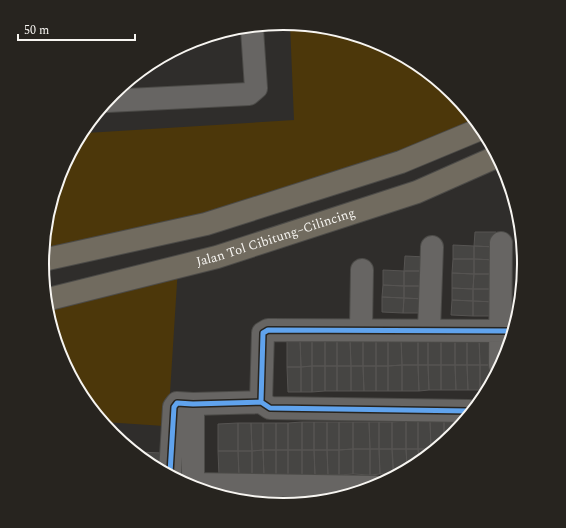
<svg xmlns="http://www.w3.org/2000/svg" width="566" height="528" font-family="Spectral,serif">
  <rect width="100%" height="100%" fill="#2f2d2b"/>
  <path fill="#4c370a" d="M 290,24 L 375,41 L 454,94 L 478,130 L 401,162 L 43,260 L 60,172 L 86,133 L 294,120 Z
    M 178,267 L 170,393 L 164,426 L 104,422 L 60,356 L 49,299 Z"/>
  <path fill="#464543" stroke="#565452" d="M 475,232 L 496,232 L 496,247 L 474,246 Z
    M 453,245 L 474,246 L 474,259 L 453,259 Z
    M 474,246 L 496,247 L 496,260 L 474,259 Z
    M 405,256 L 426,257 L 426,271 L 404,271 Z
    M 453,259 L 474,259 L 474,274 L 452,273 Z
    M 474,259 L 496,260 L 495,274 L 474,274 Z
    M 520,261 L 523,261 L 524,264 L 522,276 L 519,275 Z
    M 383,270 L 404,271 L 404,286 L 383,285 Z
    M 404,271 L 426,271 L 426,286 L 404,286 Z
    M 452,273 L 474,274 L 473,289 L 452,288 Z
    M 474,274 L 495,274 L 495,289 L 473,289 Z
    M 383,285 L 404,286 L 404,298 L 382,297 Z
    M 404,286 L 426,286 L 425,299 L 404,298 Z
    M 452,288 L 473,289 L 473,301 L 452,300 Z
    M 473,289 L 495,289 L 495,302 L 473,301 Z
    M 382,297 L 404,298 L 403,313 L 382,312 Z
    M 404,298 L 425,299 L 425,313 L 403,313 Z
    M 452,300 L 473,301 L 473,316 L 451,315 Z
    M 473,301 L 495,302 L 494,316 L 473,316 Z
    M 455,337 L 467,337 L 467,365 L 455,365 Z
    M 455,337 L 455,365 L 441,365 L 441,338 Z
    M 467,337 L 479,337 L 480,365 L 467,365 Z
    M 479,337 L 493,337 L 493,365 L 480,365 Z
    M 363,338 L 363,366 L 351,366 L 350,339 Z
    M 363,338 L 376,338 L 376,366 L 363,366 Z
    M 376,338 L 388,338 L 388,366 L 376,366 Z
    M 388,338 L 401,338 L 402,365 L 388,366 Z
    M 401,338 L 418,338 L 418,365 L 402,365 Z
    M 418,338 L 428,338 L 428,365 L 418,365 Z
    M 428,338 L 441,338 L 441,365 L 428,365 Z
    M 287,339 L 300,339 L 301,367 L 287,367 Z
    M 300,339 L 312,339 L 312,366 L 301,367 Z
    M 312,339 L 325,339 L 325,366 L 312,366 Z
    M 325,339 L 337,339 L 337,366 L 325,366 Z
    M 337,339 L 350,339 L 351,366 L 337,366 Z
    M 402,365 L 402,391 L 388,391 L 388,366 Z
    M 402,365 L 418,365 L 419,391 L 402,391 Z
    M 418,365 L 428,365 L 429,390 L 419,391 Z
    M 428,365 L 441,365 L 441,390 L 429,390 Z
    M 441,365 L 455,365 L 456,390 L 441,390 Z
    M 455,365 L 467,365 L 468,390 L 456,390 Z
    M 467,365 L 480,365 L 480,390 L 468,390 Z
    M 480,365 L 493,365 L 493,375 L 483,390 L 480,390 Z
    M 312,366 L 312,392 L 301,392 L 301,367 Z
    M 312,366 L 325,366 L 325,391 L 312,392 Z
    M 325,366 L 337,366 L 337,391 L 325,391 Z
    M 337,366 L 351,366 L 351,391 L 337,391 Z
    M 351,366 L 363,366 L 364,391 L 351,391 Z
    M 363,366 L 376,366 L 376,391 L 364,391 Z
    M 376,366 L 388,366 L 388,391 L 376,391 Z
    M 287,367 L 301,367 L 301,392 L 288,392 Z
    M 406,421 L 418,421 L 418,449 L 406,449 Z
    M 406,421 L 406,449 L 392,449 L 392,422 Z
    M 418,421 L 430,421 L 431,449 L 418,449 Z
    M 430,421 L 444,421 L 444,441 L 432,449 L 431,449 Z
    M 444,421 L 456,421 L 456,431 L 444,441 Z
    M 302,422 L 314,422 L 314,450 L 302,450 Z
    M 302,422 L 302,450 L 288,450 L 288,423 Z
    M 314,422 L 327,422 L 327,450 L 314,450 Z
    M 327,422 L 339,422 L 339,450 L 327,450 Z
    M 339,422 L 353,422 L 353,449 L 339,450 Z
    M 353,422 L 369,422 L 370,449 L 353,449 Z
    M 369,422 L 379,422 L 379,449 L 370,449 Z
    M 379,422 L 392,422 L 392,449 L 379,449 Z
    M 238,423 L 238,451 L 218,451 L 218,424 Z
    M 238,423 L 251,423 L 252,451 L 238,451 Z
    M 251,423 L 263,423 L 263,450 L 252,451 Z
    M 263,423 L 276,423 L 276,450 L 263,450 Z
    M 276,423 L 288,423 L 288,450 L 276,450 Z
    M 353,449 L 353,474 L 339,475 L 339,450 Z
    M 353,449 L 370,449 L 370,475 L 353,474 Z
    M 370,449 L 379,449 L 380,474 L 370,475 Z
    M 379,449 L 392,449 L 393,474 L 380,474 Z
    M 392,449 L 406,449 L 407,466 L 394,474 Z
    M 406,449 L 418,449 L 419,458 L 407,466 Z
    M 418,449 L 431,449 L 431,450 L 419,458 Z
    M 263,450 L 264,476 L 252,476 L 252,451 Z
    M 263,450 L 276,450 L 276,475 L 264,476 Z
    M 276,450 L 288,450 L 288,475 L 276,475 Z
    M 288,450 L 302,450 L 302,475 L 288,475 Z
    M 302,450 L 314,450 L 315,475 L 302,475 Z
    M 314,450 L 327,450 L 328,475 L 315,475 Z
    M 327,450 L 339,450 L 339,475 L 328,475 Z
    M 218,451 L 238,451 L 239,476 L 219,476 Z
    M 238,451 L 252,451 L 252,476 L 239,476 Z
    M 139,452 L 162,453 L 161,467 Z
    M 293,491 L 306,491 L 306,500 L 293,503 Z
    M 293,491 L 293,503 L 281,505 L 281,492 Z
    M 255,492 L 266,492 L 267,502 L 255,499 Z
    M 266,492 L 281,492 L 281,505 L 267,502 Z"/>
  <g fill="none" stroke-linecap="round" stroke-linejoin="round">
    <g stroke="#4c4b48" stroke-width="24">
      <path id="minor" d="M 107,101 L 249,94 L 256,88 L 252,29
        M 361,329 L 362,270
        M 429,330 L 432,247
        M 500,365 L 501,243
        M 261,402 L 263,333 L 268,330 L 511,331
        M 193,404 L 193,487
        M 170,473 L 174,407 L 177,403 L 193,404 L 261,402 L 270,408 L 469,411
        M 193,484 L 375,487"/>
    </g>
    <g stroke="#4c4b48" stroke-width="24">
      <g id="highway">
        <path d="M 43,260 L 206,224 L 401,162 L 478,130"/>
        <path id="s1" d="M 49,299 L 217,257 L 417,192 L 496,157"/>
      </g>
    </g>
    <use href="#minor" stroke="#676563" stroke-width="22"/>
    <use href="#highway" stroke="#716b5f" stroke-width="22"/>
    <g stroke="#27241f" stroke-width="8">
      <path id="cycleway" d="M 261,402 L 263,333 L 268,330 L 511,331
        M 170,473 L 174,407 L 177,403 L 193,404 L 261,402 L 270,408 L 469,411"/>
    </g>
    <use href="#cycleway" stroke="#60a3ed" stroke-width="5"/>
  </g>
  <g text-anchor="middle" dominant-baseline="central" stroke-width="3.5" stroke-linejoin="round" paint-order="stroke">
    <g font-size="13" fill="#f7f5f1" stroke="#27241f">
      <text stroke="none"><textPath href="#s1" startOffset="235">Jalan Tol Cibitung–Cilincing</textPath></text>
    </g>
  </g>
  <path d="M0 0H566V528H0ZM49 264a234 234 0 1 1 468 0a234 234 0 1 1-468 0Z" fill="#27241f" fill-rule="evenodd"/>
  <path fill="none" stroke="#f7f5f1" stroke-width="2" d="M49 264a234 234 0 1 1 468 0a234 234 0 1 1-468 0Z"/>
  <path d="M18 34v6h117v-6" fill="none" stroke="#f7f5f1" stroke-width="2"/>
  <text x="24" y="34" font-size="12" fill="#f7f5f1" stroke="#27241f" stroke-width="3" paint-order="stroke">50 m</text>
</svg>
